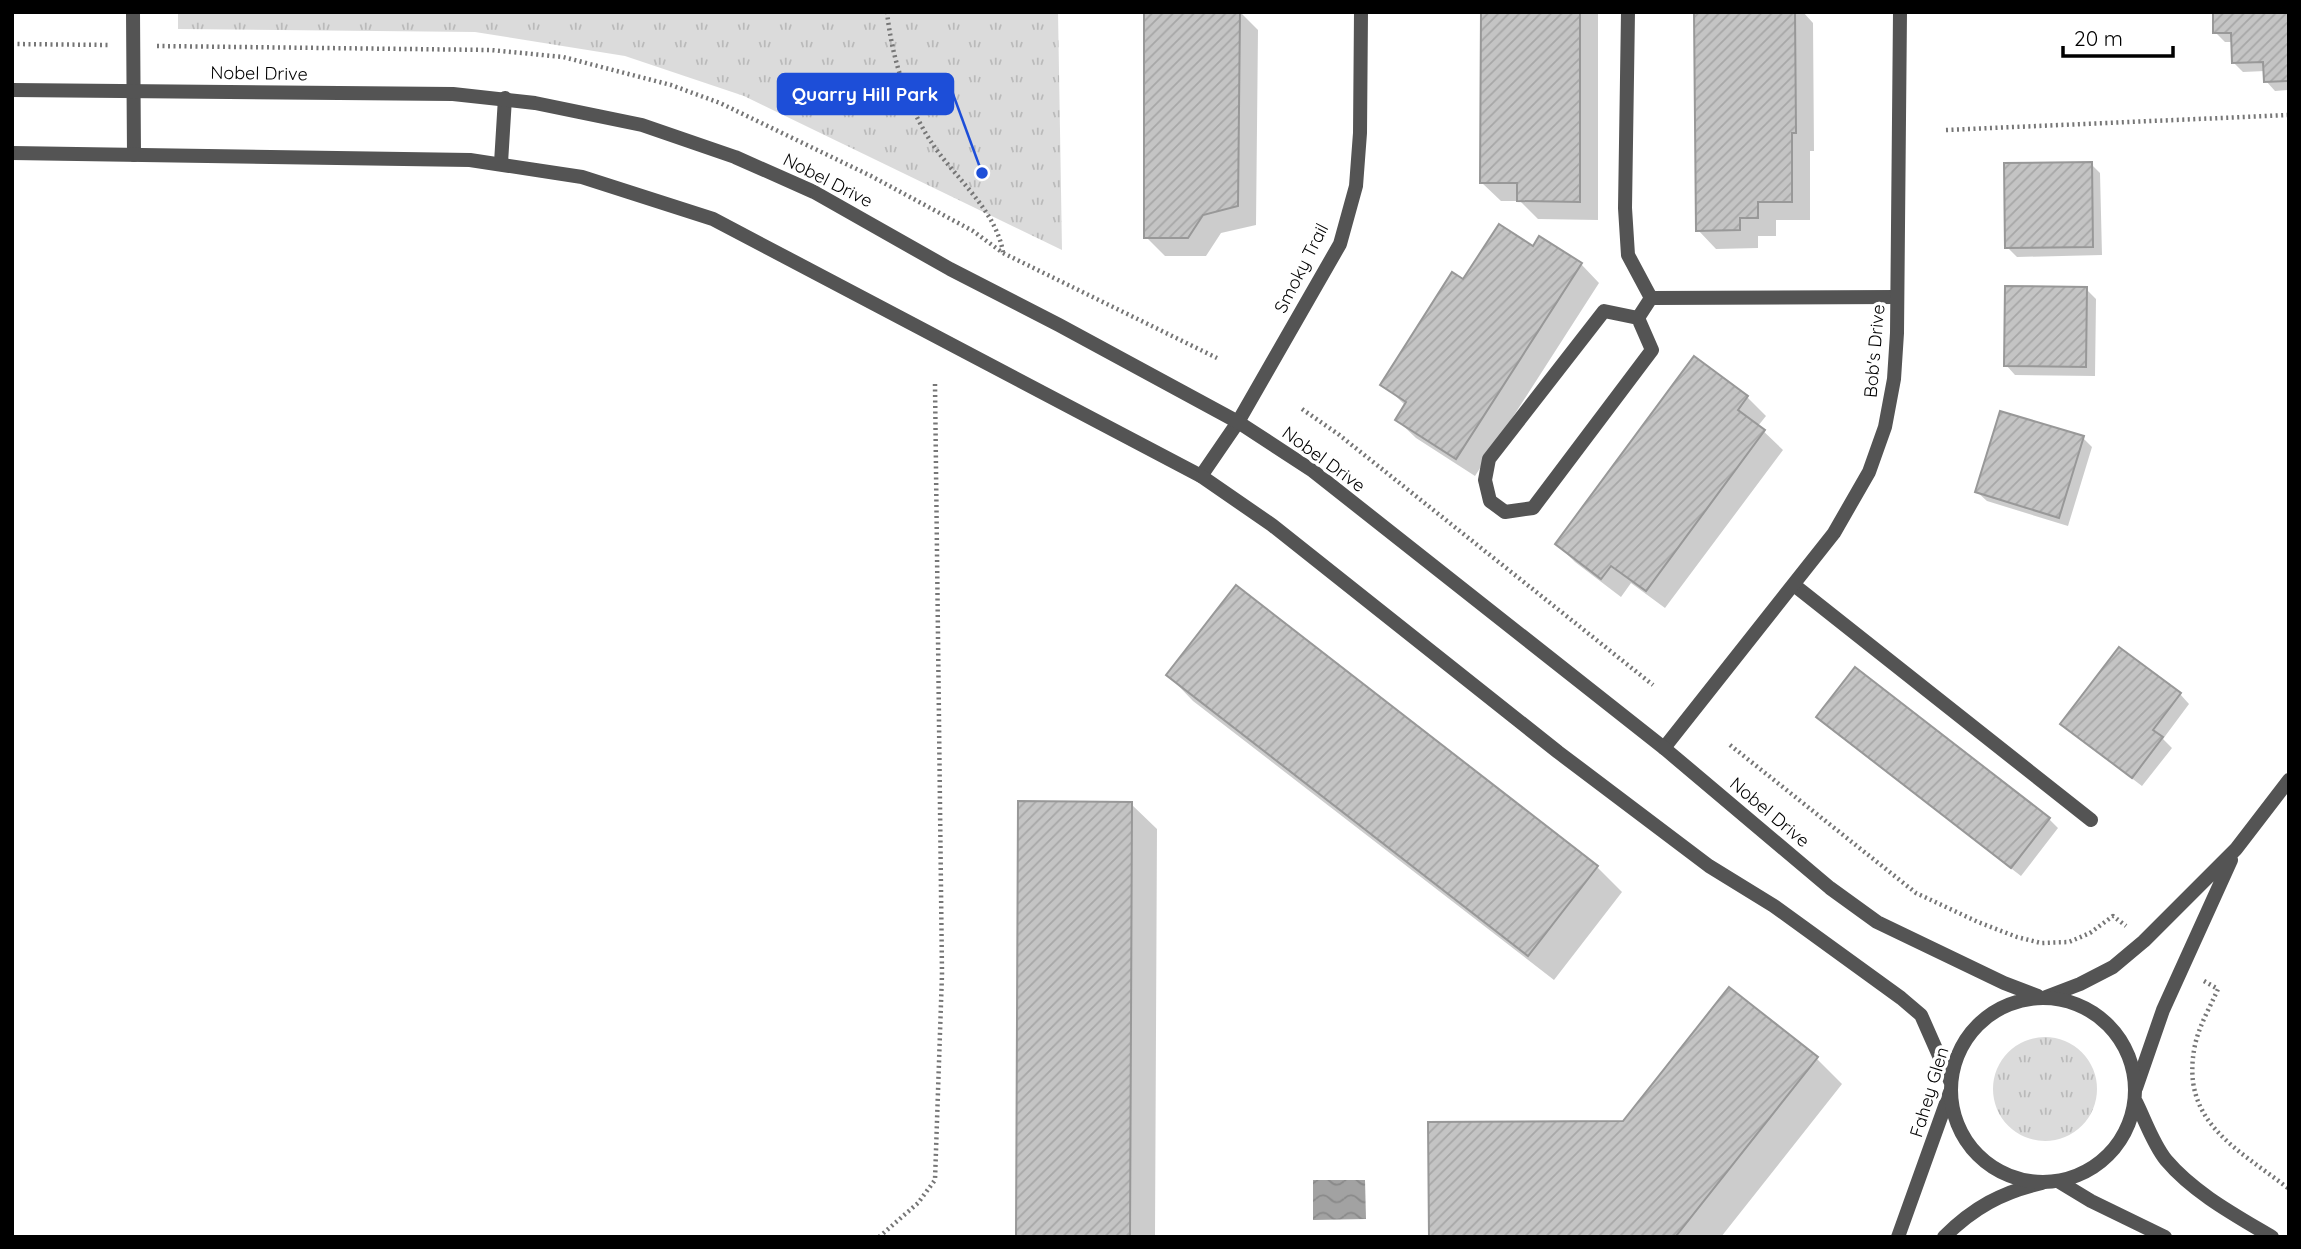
<svg xmlns="http://www.w3.org/2000/svg" width="2301" height="1249" font-family="Quicksand,sans-serif">
  <defs>
    <pattern id="grass-tufts" width="24" height="20" patternUnits="userSpaceOnUse" patternTransform="scale(1.75)"><rect width="24" height="20" fill="#dbdbdb"/><path d="M3 7l-1-3M5 7V3M7 7l1-3M15 17l-1-3M17 17v-4M19 17l1-3" fill="none" stroke="#bababa"/></pattern>
    <pattern id="water-waves" width="16" height="10" patternUnits="userSpaceOnUse" patternTransform="scale(1.75)"><rect width="16" height="10" fill="#a2a2a2"/><path d="M0 5q4-4 8 0t8 0" fill="none" stroke="#8a8a8a"/></pattern>
    <pattern id="building-hatch" width="6" height="6" patternUnits="userSpaceOnUse" patternTransform="scale(1.75)"><rect width="6" height="6" fill="#c4c4c4"/><path d="M-1 1l2-2M0 6l6-6M5 7l2-2" fill="none" stroke="#a7a7a7"/></pattern>
  </defs>
  <rect width="100%" height="100%" fill="#fff"/>
  <path fill="url(#grass-tufts)" d="M 178,12 L 1058,12 L 1062,250 L 744,96 L 625,56 L 475,32 L 178,29 Z
    M1993 1089a52 52 0 1 1 104 0a52 52 0 1 1-104 0Z"/>
  <path fill="url(#water-waves)" d="M 1313,1180 L 1365,1180 L 1366,1219 L 1313,1220 Z"/>
  <path fill="#0003" d="M 1240,12 L 1258,30 L 1256,225 L 1221,233 L 1206,256 L 1165,256 L 1146,237 Z
    M 1483,12 L 1598,12 L 1598,220 L 1538,219 L 1520,201 L 1501,201 L 1482,183 Z
    M 1695,12 L 1803,12 L 1813,23 L 1814,151 L 1810,151 L 1810,220 L 1776,220 L 1776,236 L 1758,236 L 1758,248 L 1716,249 L 1698,230 Z
    M 2289,12 L 2289,90 L 2275,91 L 2266,81 L 2265,71 L 2243,72 L 2233,62 L 2233,42 L 2225,42 L 2215,32 Z
    M 2091,164 L 2100,173 L 2102,255 L 2017,257 L 2007,247 Z
    M 1534,248 L 1581,264 L 1599,283 L 1475,476 L 1416,438 L 1397,420 L 1406,406 L 1383,384 L 1464,282 Z
    M 2086,289 L 2096,299 L 2095,376 L 2015,375 L 2006,365 Z
    M 1747,397 L 1766,416 L 1758,426 L 1783,450 L 1665,608 L 1631,583 L 1621,597 L 1575,562 L 1557,544 Z
    M 2083,438 L 2092,447 L 2068,526 L 1987,501 L 1977,492 Z
    M 1168,675 L 1597,867 L 1622,892 L 1554,980 L 1193,701 Z
    M 2180,694 L 2189,704 L 2163,739 L 2172,748 L 2142,786 L 2072,733 L 2063,724 Z
    M 1818,717 L 2049,819 L 2058,828 L 2021,876 L 1828,727 Z
    M 1131,804 L 1157,829 L 1155,1237 L 1018,1237 Z
    M 1729,990 L 1817,1059 L 1842,1084 L 1721,1237 L 1431,1237 L 1624,1122 Z"/>
  <path fill="url(#building-hatch)" stroke="#989898" stroke-width="2" d="M 1144,12 L 1240,12 L 1238,206 L 1203,215 L 1188,238 L 1144,238 Z
    M 1481,12 L 1580,12 L 1580,202 L 1517,201 L 1517,183 L 1480,183 Z
    M 1694,12 L 1795,12 L 1796,133 L 1792,133 L 1792,202 L 1758,202 L 1758,218 L 1740,218 L 1740,230 L 1696,231 Z
    M 2213,12 L 2289,12 L 2289,81 L 2264,82 L 2263,62 L 2232,63 L 2231,33 L 2213,33 Z
    M 2092,162 L 2093,247 L 2005,248 L 2004,163 Z
    M 1499,224 L 1533,246 L 1539,236 L 1582,263 L 1456,459 L 1395,420 L 1406,402 L 1380,385 L 1452,272 L 1463,279 Z
    M 2005,286 L 2087,287 L 2086,367 L 2004,366 Z
    M 1694,356 L 1748,396 L 1738,410 L 1765,430 L 1646,591 L 1611,566 L 1601,579 L 1555,544 Z
    M 2000,411 L 2084,436 L 2059,518 L 1975,492 Z
    M 1236,585 L 1598,866 L 1528,956 L 1166,675 Z
    M 2119,647 L 2181,693 L 2153,730 L 2163,737 L 2132,778 L 2060,724 Z
    M 1855,667 L 2050,818 L 2011,868 L 1816,717 Z
    M 1018,801 L 1132,802 L 1130,1237 L 1016,1237 Z
    M 1729,987 L 1818,1057 L 1676,1236 L 1429,1237 L 1428,1122 L 1623,1121 Z"/>
  <g fill="none" stroke-linecap="round" stroke-linejoin="round">
    <path stroke="#767676" stroke-width="4.5" stroke-dasharray="2 3.5" stroke-linecap="butt" d="M 887,12 C 892,59 908,110 936,149 C 959,181 996,212 1003,252
      M 12,44 L 109,45
      M 157,46 L 491,50 L 563,57 L 671,85 L 720,103 L 871,176 L 973,231 L 1003,253 L 1217,358
      M 1946,130 L 2289,115
      M 1302,409 L 1338,434 L 1653,685
      M 1730,745 L 1916,893 L 1978,922 L 2017,937 L 2041,943 L 2069,942 L 2090,933 L 2113,916 L 2126,926
      M 2204,981 L 2218,989 C 2210,1007 2199,1026 2195,1045 C 2179,1122 2237,1148 2289,1189
      M 879,1237 L 918,1203 L 935,1180 L 942,974 L 935,384"/>
    <path stroke="#545454" stroke-width="14" d="M 133,12 L 134,155
      M 1628,12 L 1625,208 L 1628,255 L 1651,298 L 1897,297
      M 1638,318 L 1652,350 L 1533,508 L 1505,512 L 1490,501 L 1485,480 L 1489,459 L 1604,311 L 1638,318 L 1651,298
      M 1794,585 L 2091,820"/>
    <path stroke="#545454" stroke-width="14" d="M 501,163 L 505,98
      M 1201,476 L 1238,422 L 1340,244 L 1356,186 L 1360,133 L 1361,12
      M 1664,748 L 1834,533 L 1869,472 L 1885,427 L 1894,379 L 1897,333 L 1900,12
      M 2046,997 L 2080,984 L 2113,967 L 2144,941 L 2236,849 L 2289,780
      M 2136,1088 L 2163,1010 L 2231,860
      M 1898,1237 L 1950,1092
      M 1944,1237 C 1973,1208 2002,1192 2042,1183"/>
    <path stroke="#545454" stroke-width="14" d="M 12,90 L 453,94 L 535,103 L 642,125 L 735,157 L 814,192 L 950,269 L 1059,325 L 1238,422 L 1313,471 L 1664,748 L 1830,888 L 1877,922 L 2004,983 L 2038,996
      M 12,153 L 470,160 L 582,177 L 713,219 L 1201,476 L 1272,525 L 1558,752 L 1709,866 L 1774,906 L 1901,998 L 1921,1015 L 1951,1083
      M1951 1090a92 92 0 1 1 184 0a92 92 0 1 1-184 0Z
      M 2136,1102 C 2145,1120 2153,1144 2166,1160 C 2194,1193 2235,1215 2272,1237
      M 2058,1181 L 2091,1201 L 2165,1237"/>
  </g>
  <g text-anchor="middle" dominant-baseline="central" stroke-width="7" stroke-linejoin="round" paint-order="stroke">
    <g font-size="18" fill="#000" stroke="#fff">
      <text transform="translate(259 73) rotate(1)">Nobel Drive</text>
      <text transform="translate(828 180) rotate(27)">Nobel Drive</text>
      <text transform="translate(1301 268) rotate(-63)">Smoky Trail</text>
      <text transform="translate(1874 351) rotate(-85)">Bob's Drive</text>
      <text transform="translate(1324 459) rotate(36)">Nobel Drive</text>
      <text transform="translate(1770 812) rotate(40)">Nobel Drive</text>
      <text transform="translate(1929 1092) rotate(-73)">Fahey Glen</text>
    </g>
  </g>
  <path fill="none" stroke="#1d4ed8" stroke-width="2.5" d="M982 173L953 94"/>
  <circle fill="#1d4ed8" stroke="#fff" stroke-width="2.5" cx="982" cy="173" r="7"/>
  <rect fill="#1d4ed8" stroke="#1d4ed8" stroke-width="2.5" x="778" y="74" width="175" height="40" rx="7"/>
  <g font-size="19" text-anchor="middle" font-weight="bold" fill="#fff">
    <text x="865" y="101">Quarry Hill Park</text>
  </g>
  <rect width="2301" height="1249" fill="none" stroke="#000000" stroke-width="28"/>
  <path d="M2063 46v10h110v-10" fill="none" stroke="#000000" stroke-width="3.5"/>
  <text x="2074" y="46" font-size="21" fill="#000000" stroke="#ffffff" stroke-width="5" paint-order="stroke">20 m</text>
</svg>
